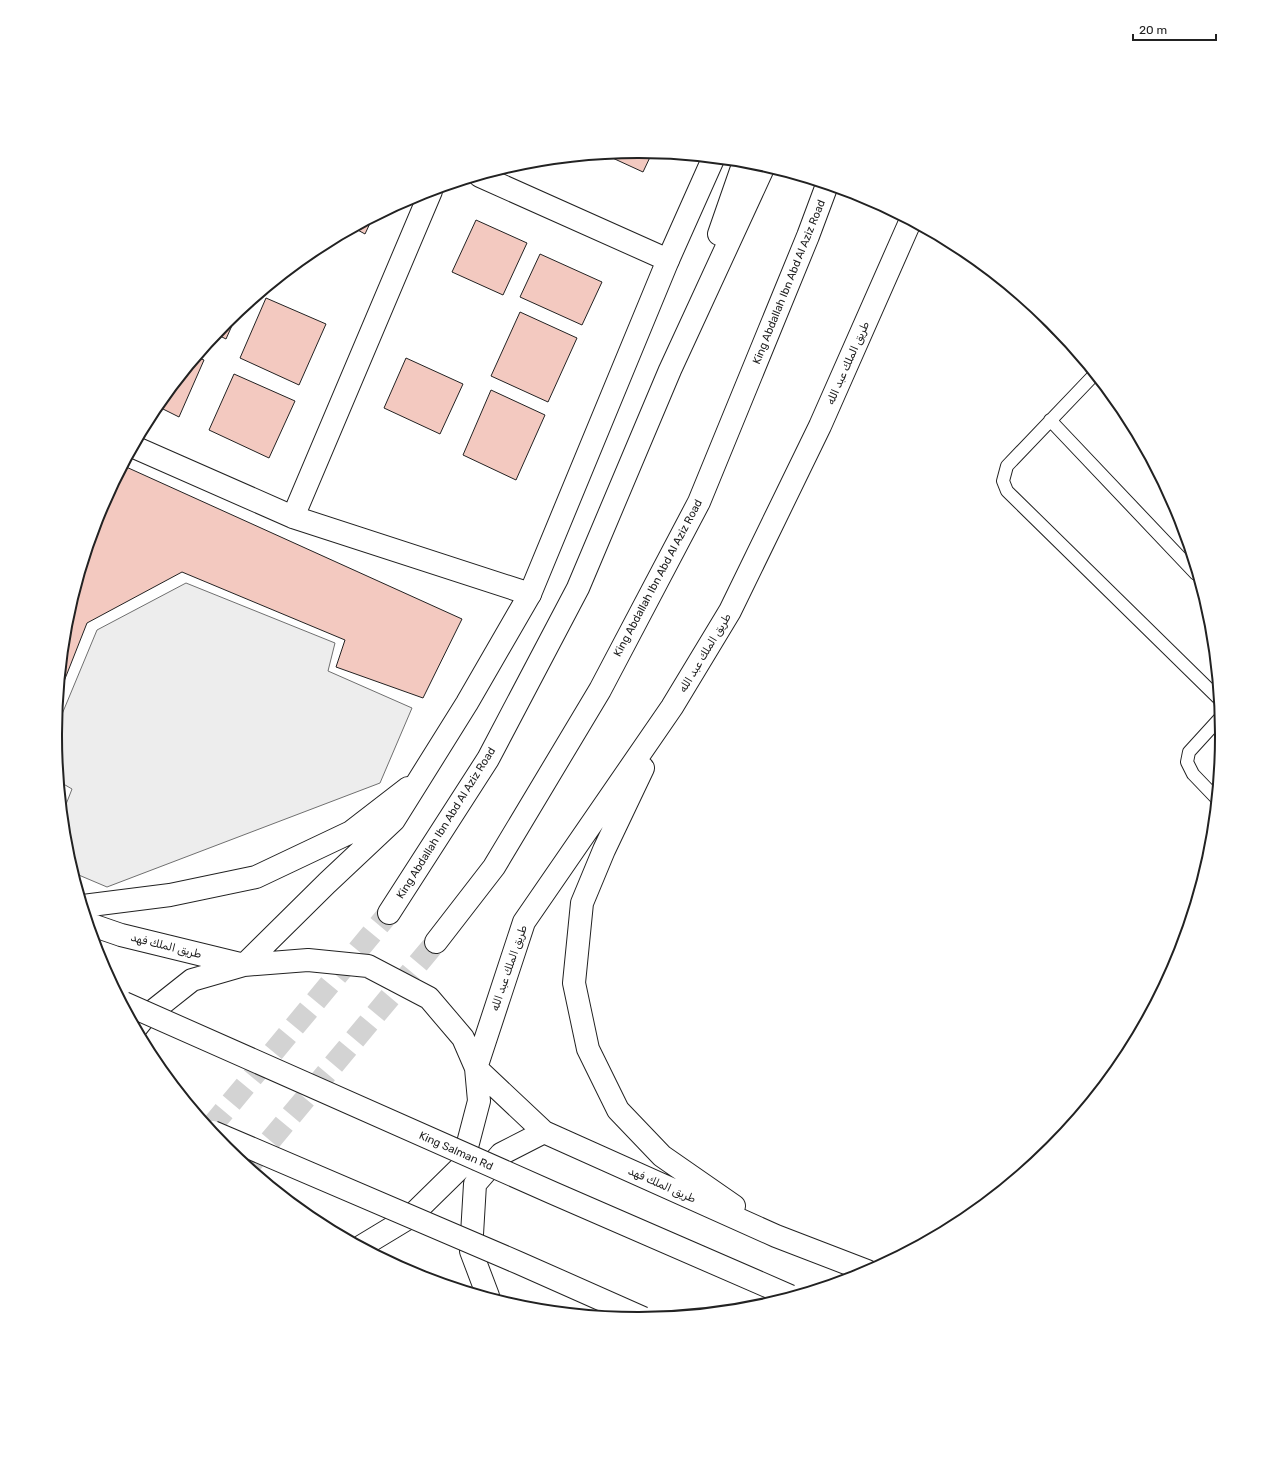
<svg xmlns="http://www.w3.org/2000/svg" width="1277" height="1470" font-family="Rubik,'Noto Sans Arabic',sans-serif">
  <rect width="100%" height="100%" fill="#fff"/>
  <path fill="#ededed" stroke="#6f6f6f" d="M 186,583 L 335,643 L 328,671 L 412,708 L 380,783 L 107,887 L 74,873 L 66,849 L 63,812 L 72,789 L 60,782 L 55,731 L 97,630 Z"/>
  <path fill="#f3c9c0" stroke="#222" d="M 639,152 L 652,153 L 643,172 L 606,155 Z
    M 561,159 L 559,163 L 551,160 Z
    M 372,219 L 365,234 L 354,228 Z
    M 476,220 L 527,243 L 503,295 L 452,272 Z
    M 540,254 L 602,282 L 582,325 L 520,297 Z
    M 266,298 L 326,324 L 299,385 L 240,358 Z
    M 238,312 L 226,339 L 216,334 L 226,322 Z
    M 520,312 L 577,338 L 548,402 L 491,376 Z
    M 197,357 L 204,360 L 179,417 L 157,406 Z
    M 406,358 L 463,384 L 440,434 L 384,408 Z
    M 234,374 L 295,401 L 269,458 L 209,430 Z
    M 491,390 L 545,415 L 516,480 L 463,455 Z
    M 124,466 L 462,619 L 423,698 L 336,667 L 345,640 L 182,572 L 87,623 L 59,694 L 66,621 L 100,511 Z"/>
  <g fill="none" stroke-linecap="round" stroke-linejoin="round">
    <path stroke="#d3d3d3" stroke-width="22" stroke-dasharray="22 11" stroke-linecap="butt" d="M 210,1128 L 389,913
      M 249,1166 L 436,942"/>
    <g stroke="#222" stroke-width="14">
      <path id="lane" d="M 1048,320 L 1057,329
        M 1094,375 L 1007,466 L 1003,481 L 1007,491 L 1218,698
        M 1050,420 L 1196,574
        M 1216,798 L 1193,774 L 1187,762 L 1189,752 L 1220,718"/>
    </g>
    <g stroke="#222" stroke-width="24">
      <path id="street" d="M 480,176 L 668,260
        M 134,447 L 293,517 L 530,594
        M 293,517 L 431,191"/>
    </g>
    <g stroke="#222" stroke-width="24">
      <path id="primary" d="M 643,768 L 604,850 L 582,903 L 574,983 L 588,1049 L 618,1110 L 662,1156 L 734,1206
        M 83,906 L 170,895 L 256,877 L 351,832 L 408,788
        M 89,924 L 121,935 L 244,965 L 327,883 L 394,820 L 467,703 L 530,594 L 668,260 L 713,159
        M 136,1028 L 144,1018 L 192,980 L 244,965 L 308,960 L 368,966 L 429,998 L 463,1038 L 476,1068 L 479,1101 L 462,1166 L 410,1217 L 362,1246
        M 867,1271 L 776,1236 L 544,1132 L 476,1068 L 524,922 L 672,707 L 730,611 L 820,426 L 910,222
        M 488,1296 L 471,1251 L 475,1184 L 501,1154 L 544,1132"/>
    </g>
    <g stroke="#222" stroke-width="24">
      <path id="highway" d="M 719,234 L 744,162
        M 389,913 L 488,759 L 578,588 L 670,370 L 764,166
        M 436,942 L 494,867 L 600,690 L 699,502 L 808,236 L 827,185"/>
    </g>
    <use href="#lane" stroke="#fff" stroke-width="12"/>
    <use href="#street" stroke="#fff" stroke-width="22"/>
    <use href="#primary" stroke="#fff" stroke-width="22"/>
    <use href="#highway" stroke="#fff" stroke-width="22"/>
    <g stroke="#222" stroke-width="24" stroke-linecap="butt">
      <path id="highway-bridge" d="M 124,1003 L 553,1193 L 790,1296
        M 213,1132 L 519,1263 L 643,1318"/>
    </g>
    <use href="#highway-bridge" stroke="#fff" stroke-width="22"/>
  </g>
  <g text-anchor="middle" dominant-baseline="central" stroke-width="3" stroke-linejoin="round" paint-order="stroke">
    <g font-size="11" fill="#222" stroke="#fff">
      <text transform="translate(789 282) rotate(-68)">King Abdallah Ibn Abd Al Aziz Road</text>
      <text transform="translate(848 363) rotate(-66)">طريق الملك عبد الله</text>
      <text transform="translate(658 578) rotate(-62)">King Abdallah Ibn Abd Al Aziz Road</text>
      <text transform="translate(705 653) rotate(-59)">طريق الملك عبد الله</text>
      <text transform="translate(446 823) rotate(-58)">King Abdallah Ibn Abd Al Aziz Road</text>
      <text transform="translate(166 946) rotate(14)">طريق الملك فهد</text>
      <text transform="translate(509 968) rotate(-71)">طريق الملك عبد الله</text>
      <text transform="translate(456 1151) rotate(24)">King Salman Rd</text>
      <text transform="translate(662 1185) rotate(24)">طريق الملك فهد</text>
    </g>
  </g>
  <path d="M0 0H1277V1470H0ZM638 158H639A576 576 0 0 1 1215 734V736A576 576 0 0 1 639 1312H638A576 576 0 0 1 62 736V734A576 576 0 0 1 638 158Z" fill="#fff" fill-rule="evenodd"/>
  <path fill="none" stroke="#222" stroke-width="2" d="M638 158H639A576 576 0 0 1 1215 734V736A576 576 0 0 1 639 1312H638A576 576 0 0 1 62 736V734A576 576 0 0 1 638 158Z"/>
  <path d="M1133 34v6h83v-6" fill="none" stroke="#222222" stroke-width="2"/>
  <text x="1139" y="34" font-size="12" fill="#222222" stroke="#ffffff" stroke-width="3" paint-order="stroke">20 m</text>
</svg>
